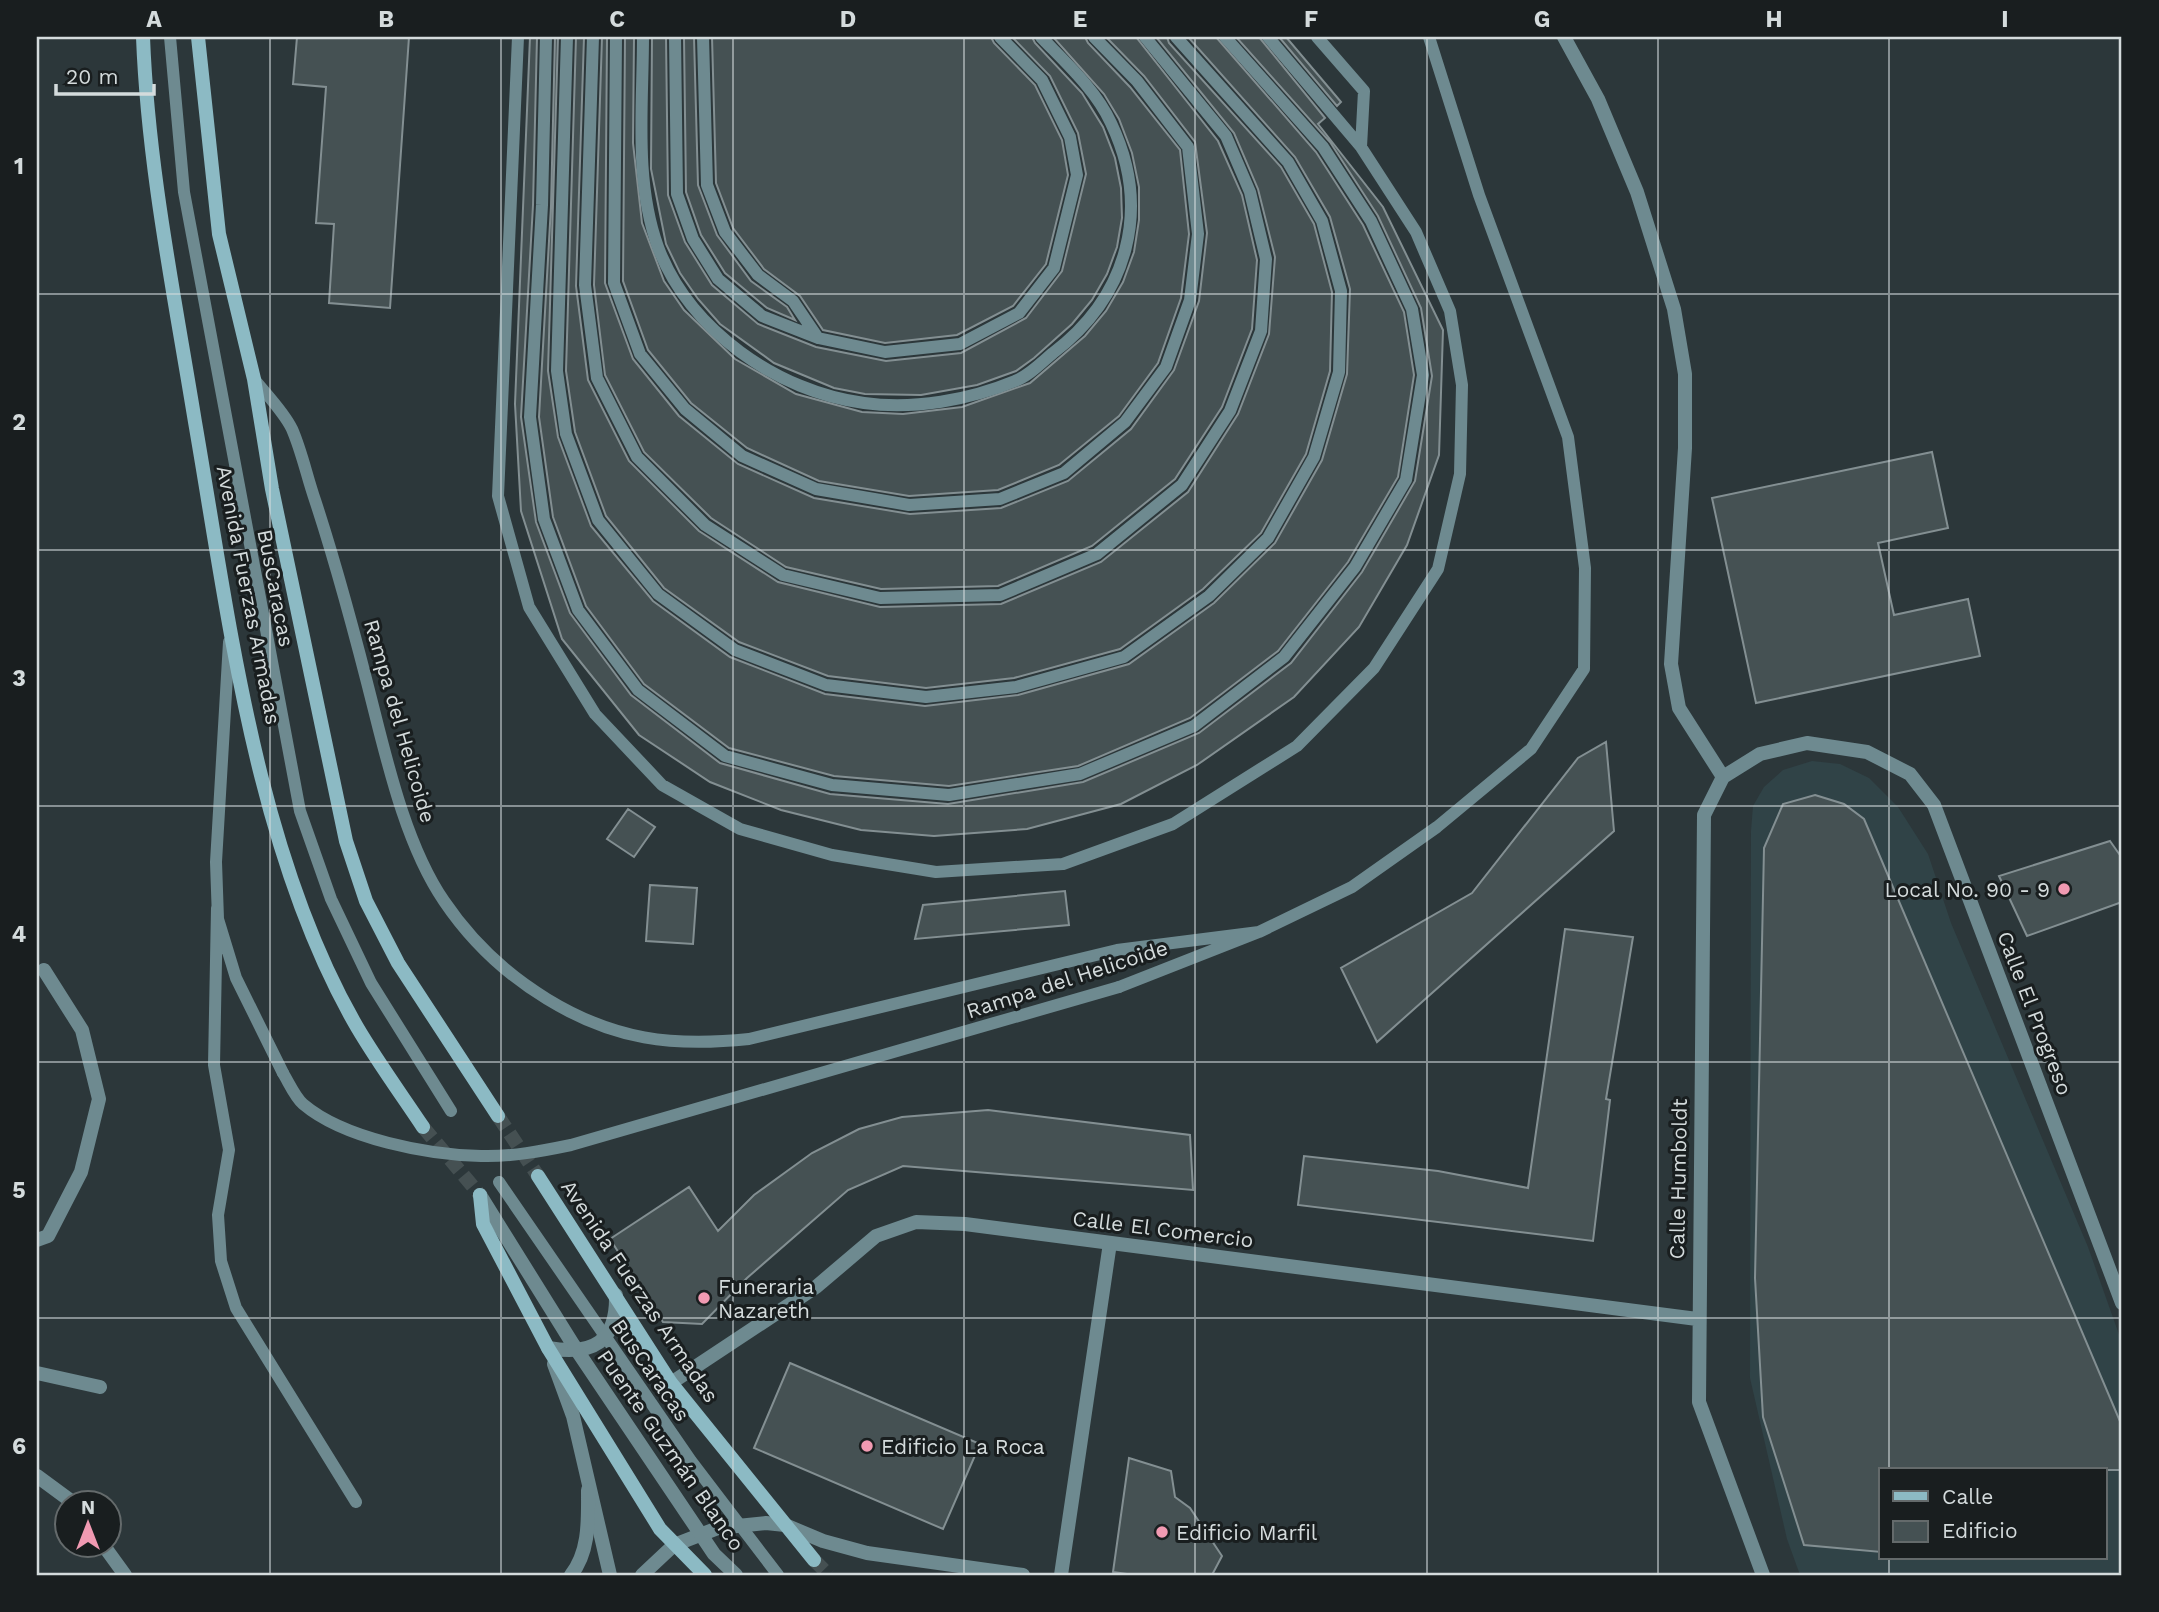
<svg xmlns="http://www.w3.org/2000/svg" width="2159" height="1612" font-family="'Work Sans',sans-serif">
  <rect width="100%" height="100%" fill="#2c373a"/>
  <path fill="#304347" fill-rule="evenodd" d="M 1812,761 L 1840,764 L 1869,778 L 1898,807 L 1928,854 L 1951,923 L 2088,1247 L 2122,1343 L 2122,1575 L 1800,1575 L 1787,1539 L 1750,1378 L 1751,831 L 1753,806 L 1764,787 L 1783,770 ZM 1881,1470 L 2105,1470 L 2105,1558 L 1881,1558 Z"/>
  <path fill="#455153" stroke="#838f92" stroke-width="2" d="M 297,37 L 409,37 L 390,308 L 329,303 L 334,224 L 316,223 L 326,87 L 293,84 Z
    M 530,37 L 537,37 L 533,205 L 521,417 L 536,522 L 570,613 L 631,695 L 720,763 L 830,794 L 948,804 L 1083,782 L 1199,733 L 1291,663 L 1362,572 L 1415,481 L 1432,376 L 1421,308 L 1378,216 L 1330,142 L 1236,37 L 1259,37 L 1325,118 L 1318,124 L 1383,207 L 1443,330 L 1439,455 L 1407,545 L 1359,627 L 1294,697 L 1197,765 L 1121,804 L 1027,829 L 934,836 L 861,830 L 781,810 L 710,782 L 639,735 L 562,639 L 521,511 L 515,404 Z
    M 555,37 L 558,37 L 548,371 L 558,437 L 591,526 L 653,601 L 730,657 L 825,694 L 925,706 L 1018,695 L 1129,664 L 1214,603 L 1275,543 L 1322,460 L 1347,374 L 1350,289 L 1330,217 L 1295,157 L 1188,37 L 1216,37 L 1316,152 L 1363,225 L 1404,312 L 1414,375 L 1398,477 L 1348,562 L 1278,651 L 1190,718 L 1078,766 L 949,786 L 834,776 L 729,748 L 644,684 L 586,606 L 553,517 L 539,417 L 551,206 Z
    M 576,37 L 584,37 L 576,286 L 588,380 L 629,461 L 699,531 L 778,582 L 880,607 L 1001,604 L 1101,562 L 1188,492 L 1238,414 L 1269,334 L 1275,257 L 1258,189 L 1234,133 L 1156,37 L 1167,37 L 1169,43 L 1281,167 L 1314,224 L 1332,292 L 1330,371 L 1306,454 L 1261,533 L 1203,589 L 1120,649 L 1014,678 L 926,688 L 828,676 L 739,642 L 664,588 L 606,516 L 575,432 L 566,371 Z
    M 602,37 L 607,37 L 605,283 L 633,359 L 679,416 L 738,464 L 814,498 L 910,514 L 1001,508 L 1068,481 L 1131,429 L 1174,370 L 1199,301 L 1207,233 L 1195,142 L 1144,76 L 1106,37 L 1136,37 L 1218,141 L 1242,195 L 1257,260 L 1252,329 L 1222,407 L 1175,479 L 1092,546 L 998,586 L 881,589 L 786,567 L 711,518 L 644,452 L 605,375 L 594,285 Z
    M 625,37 L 634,37 L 633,143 L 642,223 L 664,281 L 684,310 L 735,359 L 796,394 L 862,412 L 903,414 L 962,407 L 1030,383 L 1085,336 L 1106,311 L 1123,282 L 1134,252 L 1139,220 L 1139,187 L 1132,153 L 1119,119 L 1104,94 L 1053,37 L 1085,37 L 1088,43 L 1130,87 L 1180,150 L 1189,234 L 1181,298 L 1158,363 L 1119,416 L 1059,465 L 998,490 L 909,496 L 819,481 L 747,448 L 691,403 L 648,350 L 623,281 Z
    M 652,37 L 666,37 L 668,195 L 685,242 L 712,285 L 758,324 L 816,347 L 886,361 L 961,353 L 1026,318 L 1062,271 L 1086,174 L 1078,133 L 1050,76 L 1012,37 L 1032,37 L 1035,43 L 1082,93 L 1103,127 L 1115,158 L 1121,188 L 1122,218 L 1117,247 L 1107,274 L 1092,300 L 1072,324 L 1034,358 L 1016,371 L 977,385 L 921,395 L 865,394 L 834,388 L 774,363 L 720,324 L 698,299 L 680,273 L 666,244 L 651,169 Z
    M 684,37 L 694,37 L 698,185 L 717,235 L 751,281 L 787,307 L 795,320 L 767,308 L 725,273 L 701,235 L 686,192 Z
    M 712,37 L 991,37 L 994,43 L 1035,85 L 1062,140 L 1068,175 L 1046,264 L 1013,306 L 957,335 L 885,343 L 823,330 L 800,296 L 764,269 L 733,228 L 716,183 Z
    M 1279,37 L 1286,37 L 1341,102 L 1337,106 Z
    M 1932,452 L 1948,528 L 1878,543 L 1894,615 L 1968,599 L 1980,656 L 1756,703 L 1712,498 Z
    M 1606,742 L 1614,831 L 1377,1042 L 1341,968 L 1472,893 L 1578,758 Z
    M 1815,795 L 1844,804 L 1864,819 L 2122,1426 L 2122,1470 L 1881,1470 L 1881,1552 L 1804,1545 L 1763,1417 L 1755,1278 L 1764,848 L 1783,804 Z
    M 628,809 L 655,827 L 634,857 L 607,839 Z
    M 2110,841 L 2122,858 L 2122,902 L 2027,936 L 1999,876 Z
    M 650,885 L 697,888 L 693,944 L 646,941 Z
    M 1065,891 L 1069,925 L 915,939 L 923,905 Z
    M 1565,929 L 1633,937 L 1606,1099 L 1610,1100 L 1593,1241 L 1298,1205 L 1304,1156 L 1438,1171 L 1528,1188 Z
    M 988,1110 L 1190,1135 L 1193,1190 L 903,1166 L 848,1190 L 747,1278 L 702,1324 L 663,1322 L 610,1239 L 689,1187 L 718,1231 L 754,1195 L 812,1153 L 859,1129 L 902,1117 Z
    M 790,1363 L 980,1444 L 943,1529 L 754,1448 Z
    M 1129,1458 L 1171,1471 L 1175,1497 L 1190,1508 L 1222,1556 L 1212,1575 L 1134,1575 L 1113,1572 Z"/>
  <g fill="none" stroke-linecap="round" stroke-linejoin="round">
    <path stroke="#455052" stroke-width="14" stroke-dasharray="14 7" stroke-linecap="butt" d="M 498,1116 L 538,1176
      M 423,1127 L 480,1195
      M 814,1560 L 829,1575"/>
    <path stroke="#6e8a90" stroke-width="12" d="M 170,37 L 184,192 L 300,811 L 331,899 L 371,983 L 451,1111
      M 518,37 L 498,496 L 529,607 L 595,714 L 662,785 L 740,829 L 832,855 L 936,872 L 1063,864 L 1173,824 L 1297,746 L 1374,668 L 1438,569 L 1460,474 L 1462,385 L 1450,311 L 1416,232 L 1361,147 L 1268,37
      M 546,37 L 542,205 L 530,417 L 544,519 L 578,610 L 638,690 L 725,756 L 832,785 L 949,795 L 1080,774 L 1194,726 L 1284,657 L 1355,567 L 1406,480 L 1423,375 L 1412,309 L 1371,221 L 1323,147 L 1225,37
      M 567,37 L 557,371 L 566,434 L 598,520 L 658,594 L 735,650 L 826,685 L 926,697 L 1016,687 L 1124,657 L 1209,596 L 1268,538 L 1314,457 L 1339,372 L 1341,291 L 1322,221 L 1288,162 L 1176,37
      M 593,37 L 585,285 L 597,378 L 637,457 L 705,525 L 783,575 L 880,598 L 1000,595 L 1097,554 L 1182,485 L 1230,411 L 1261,331 L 1266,259 L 1250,192 L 1226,136 L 1145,37
      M 616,37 L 614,283 L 640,354 L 685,409 L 742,456 L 816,489 L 909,505 L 1000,499 L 1064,473 L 1125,422 L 1166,367 L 1190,300 L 1198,234 L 1188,147 L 1137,81 L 1094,37
      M 643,37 C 643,105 634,181 658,247 C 689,330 778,392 864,403 C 914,410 969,400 1015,381 C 1029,376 1042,362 1053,353 C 1128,296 1152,209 1111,123 C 1096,90 1065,62 1041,37
      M 675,37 L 677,194 L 693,239 L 718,279 L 762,316 L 818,338 L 885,352 L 960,344 L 1019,313 L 1054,268 L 1077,175 L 1070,137 L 1042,80 L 1000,37
      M 703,37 L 707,185 L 725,232 L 758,275 L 793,301 L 818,338
      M 1317,37 L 1364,91 L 1361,147
      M 254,379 C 266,394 284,412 292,429 C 302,452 307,477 315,500 C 338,570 357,642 375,714 C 390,774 409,850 444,901 C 471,941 506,974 547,999 C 614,1040 672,1047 749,1039 L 1117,950 L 1259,932
      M 229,642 L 216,862 L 218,919 L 236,978 L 283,1073
      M 217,908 L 214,1065 L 229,1150 L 218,1215 L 221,1261 L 236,1308 L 356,1502
      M 1119,987 L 1259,932 L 1352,887 L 1437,827 L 1531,749 L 1584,669 L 1585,568 L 1568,437 L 1479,195 L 1429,37
      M 499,1182 L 691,1461 L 778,1575"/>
    <path stroke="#6e8a90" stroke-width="14" d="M 1564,37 L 1598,99 L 1637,192 L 1674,309 L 1685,374 L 1685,448 L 1671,664 L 1679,708 L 1723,777
      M 1723,777 L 1704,815 L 1699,1402 L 1763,1575
      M 1723,777 L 1760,754 L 1807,743 L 1867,752 L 1910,774 L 1934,805 L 2122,1303
      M 37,1240 L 48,1236 L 81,1172 L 99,1099 L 82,1030 L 44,970
      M 554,1364 L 573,1416 L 610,1575
      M 37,1373 L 100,1387
      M 671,1383 L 816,1287 L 876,1236 L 916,1222 L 965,1224 L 1697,1319
      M 37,1476 L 75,1504
      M 104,1546 L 125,1575
      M 642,1575 L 674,1545
      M 1061,1575 L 1110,1243"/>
    <path stroke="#6e8a90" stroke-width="14" d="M 480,1195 L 574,1346
      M 548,1348 C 593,1356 617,1342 616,1295
      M 674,1545 L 718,1528 L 766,1523 L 785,1525 L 823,1541 L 867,1553 L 1023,1575
      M 571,1575 C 590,1551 588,1519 588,1490"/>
    <path stroke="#8cbac4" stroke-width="14" d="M 143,37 C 148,167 174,293 195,422 C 229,618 256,853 357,1027 C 377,1061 401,1094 423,1127
      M 198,37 L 219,234 L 254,379 L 272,489 L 346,841 L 366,901 L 398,963 L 498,1116
      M 538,1176 L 671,1383 L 814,1560
      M 480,1195 L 483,1224 L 548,1348 L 660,1529 L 705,1575"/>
    <path stroke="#6e8a90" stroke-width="12" d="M 283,1073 C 289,1083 295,1097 303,1104 C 344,1139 429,1155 481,1156 C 511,1157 542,1151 571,1145 L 1119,987"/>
    <path stroke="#6e8a90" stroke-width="14" d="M 574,1346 L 714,1554 L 736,1575"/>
  </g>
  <path fill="none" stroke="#d4dbdc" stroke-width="2" stroke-opacity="0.55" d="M 270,37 L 270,1575M 501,37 L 501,1575M 733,37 L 733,1575M 964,37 L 964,1575M 1195,37 L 1195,1575M 1427,37 L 1427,1575M 1658,37 L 1658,1575M 1889,37 L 1889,1470M 37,294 L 2122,294M 37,550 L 2122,550M 37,806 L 2122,806M 37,1062 L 2122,1062M 37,1318 L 2122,1318M 1889,1558 L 1889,1575"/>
  <g fill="#f19ab2" stroke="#191e1f" stroke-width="2.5">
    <circle cx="2064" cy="889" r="7"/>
    <circle cx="704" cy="1298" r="7"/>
    <circle cx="867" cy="1446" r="7"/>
    <circle cx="1162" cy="1532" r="7"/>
  </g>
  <g text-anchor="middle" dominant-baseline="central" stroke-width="6" stroke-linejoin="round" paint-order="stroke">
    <g font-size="21" fill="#d4dbdc" stroke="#191e1f">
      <text transform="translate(276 588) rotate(79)">BusCaracas</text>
      <text transform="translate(249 595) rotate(79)">Avenida Fuerzas Armadas</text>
      <text transform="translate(400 721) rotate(74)">Rampa del Helicoide</text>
      <text transform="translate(1067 979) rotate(-18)">Rampa del Helicoide</text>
      <text transform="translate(2035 1013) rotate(69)">Calle El Progreso</text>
      <text transform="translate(1678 1179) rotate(-89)">Calle Humboldt</text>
      <text transform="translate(1163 1229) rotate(7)">Calle El Comercio</text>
      <text transform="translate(640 1291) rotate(56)">Avenida Fuerzas Armadas</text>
      <text transform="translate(651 1370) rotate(55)">BusCaracas</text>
      <text transform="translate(671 1450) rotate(55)">Puente Guzmán Blanco</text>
    </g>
    <g font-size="21" fill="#d4dbdc" stroke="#191e1f" text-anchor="start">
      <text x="2050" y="889" text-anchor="end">Local No. 90 - 9</text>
      <text x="718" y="1286">Funeraria<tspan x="718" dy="24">Nazareth</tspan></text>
      <text x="881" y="1446">Edificio La Roca</text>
      <text x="1176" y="1532">Edificio Marfil</text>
    </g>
  </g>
  <rect width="2159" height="1612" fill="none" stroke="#191e1f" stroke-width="77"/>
  <rect x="1879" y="1468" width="228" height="91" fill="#191e1f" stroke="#646a6b" stroke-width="2"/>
  <rect x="1893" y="1491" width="35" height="10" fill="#8cbac4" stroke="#646a6b" stroke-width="2"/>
  <text x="1942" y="1504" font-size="21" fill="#d4dbdc">Calle</text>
  <rect x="1893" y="1521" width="35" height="21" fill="#455153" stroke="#646a6b" stroke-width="2"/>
  <text x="1942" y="1538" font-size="21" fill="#d4dbdc">Edificio</text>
  <g transform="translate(88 1524)"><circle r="33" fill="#191e1f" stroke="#646a6b" stroke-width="2"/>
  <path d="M0-5L12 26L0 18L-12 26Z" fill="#f19ab2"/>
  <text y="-10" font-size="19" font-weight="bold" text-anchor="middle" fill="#d4dbdc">N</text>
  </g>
  <path d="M56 84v10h98v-10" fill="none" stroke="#d4dbdc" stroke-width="3.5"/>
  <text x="66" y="84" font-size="21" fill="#d4dbdc" stroke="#191e1f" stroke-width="5" paint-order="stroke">20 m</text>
  <rect x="38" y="38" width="2082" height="1536" fill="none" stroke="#d4dbdc" stroke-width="2.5"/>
  <g font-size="23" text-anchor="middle" font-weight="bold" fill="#d4dbdc">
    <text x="154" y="27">A</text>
    <text x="386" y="27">B</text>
    <text x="617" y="27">C</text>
    <text x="848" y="27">D</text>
    <text x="1080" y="27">E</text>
    <text x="1311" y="27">F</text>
    <text x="1542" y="27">G</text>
    <text x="1774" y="27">H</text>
    <text x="2005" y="27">I</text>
    <text x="19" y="174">1</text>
    <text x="19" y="430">2</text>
    <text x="19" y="686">3</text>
    <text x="19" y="942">4</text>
    <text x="19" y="1198">5</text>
    <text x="19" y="1454">6</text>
  </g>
</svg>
